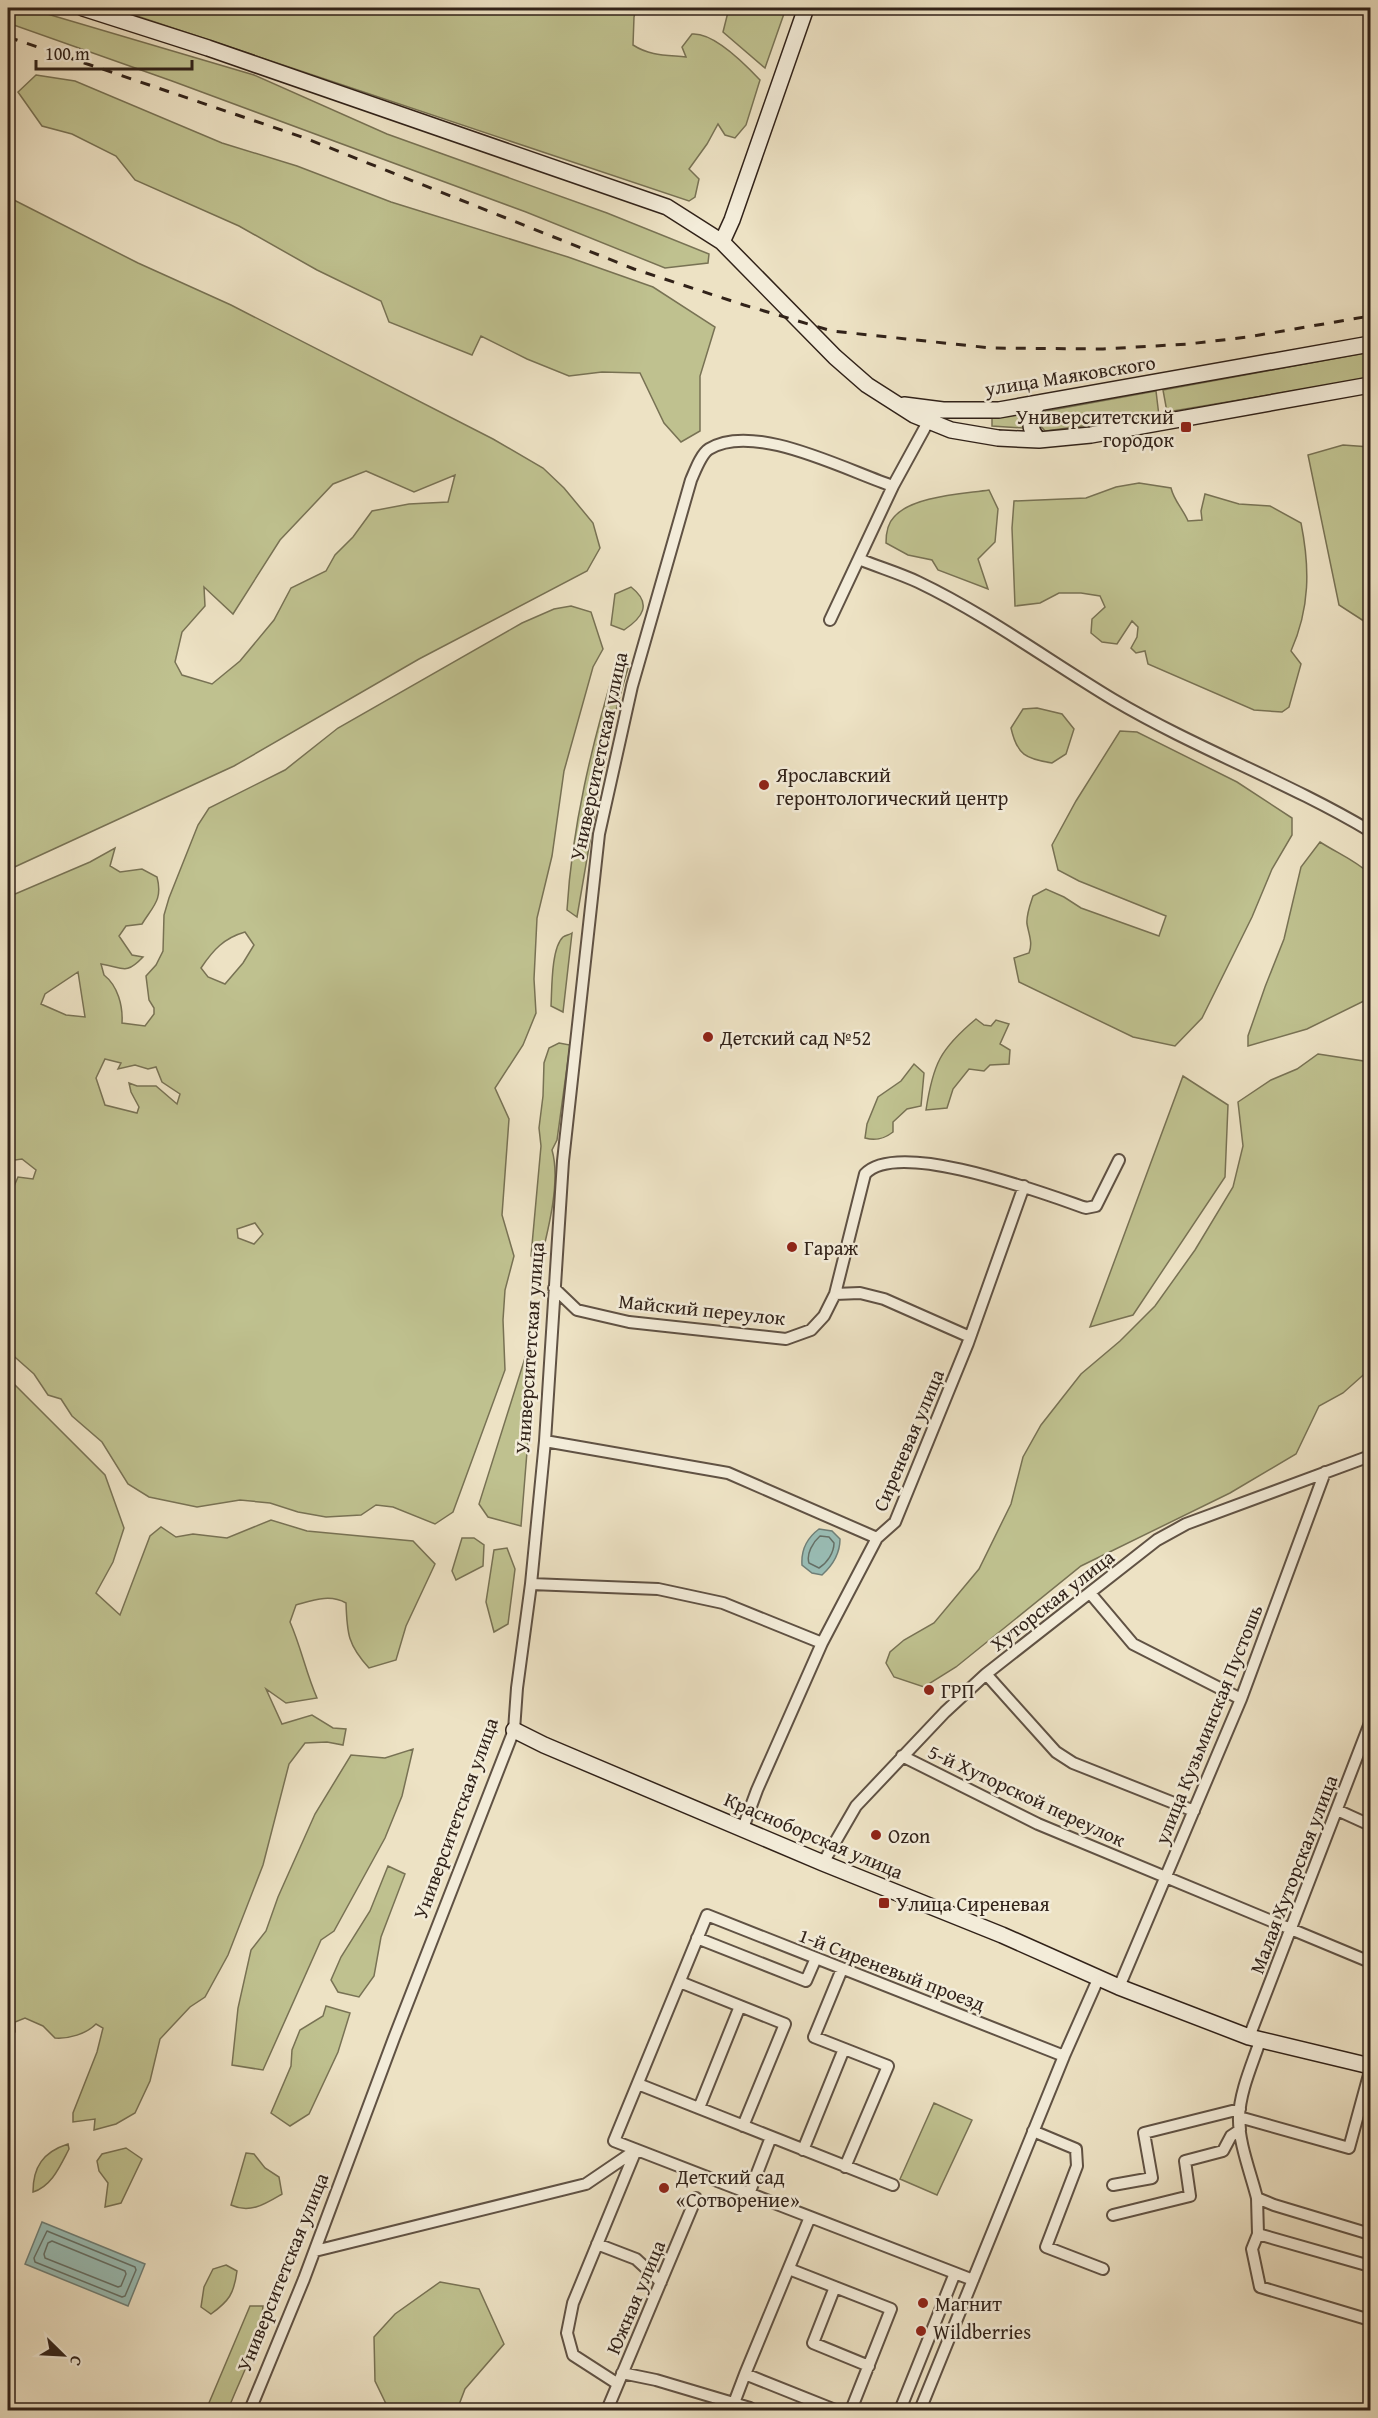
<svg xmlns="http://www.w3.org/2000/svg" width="1378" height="2418" font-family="'Gentium Book Plus',serif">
  <rect width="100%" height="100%" fill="#ede2c4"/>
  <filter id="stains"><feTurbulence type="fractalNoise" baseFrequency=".00333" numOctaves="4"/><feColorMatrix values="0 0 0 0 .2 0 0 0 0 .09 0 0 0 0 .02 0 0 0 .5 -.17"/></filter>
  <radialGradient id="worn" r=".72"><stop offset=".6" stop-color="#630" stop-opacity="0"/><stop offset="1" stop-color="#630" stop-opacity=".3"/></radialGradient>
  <path fill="#bfc18f" stroke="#787254" stroke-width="1.5" fill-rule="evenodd" d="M 8,8 L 27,8 L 254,75 L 387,134 L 607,213 L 709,254 L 708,263 L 665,268 L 526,212 L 172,81 L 8,23 Z
    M 113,8 L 636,8 L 634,17 L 633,45 C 650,56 666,55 686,57 L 682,47 L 692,34 C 714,32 745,64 760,80 L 746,125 L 735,138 L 725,135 L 718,124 L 707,144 L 689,169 L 699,179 L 695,197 L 689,201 Z
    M 729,8 L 786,8 L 765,68 L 723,32 Z
    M 36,75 L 75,81 L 222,143 L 297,166 L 391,202 L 568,257 L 653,287 L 715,327 L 700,376 L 700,431 L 681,442 L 664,423 L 640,373 L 602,372 L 569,376 L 527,359 L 481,336 L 472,355 L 389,322 L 381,301 L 317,270 L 239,226 L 135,180 L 116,156 L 72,134 L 42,126 L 18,92 Z
    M 8,197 L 138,263 L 231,305 L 493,439 L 543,468 L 564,488 L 593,523 L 600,548 L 587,571 L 419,659 L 234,766 L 8,870 ZM 366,471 L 414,492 L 455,475 L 448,502 L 409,504 L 372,511 L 353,537 L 335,555 L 326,571 L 291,588 L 274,620 L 240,661 L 212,684 L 182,675 L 175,662 L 182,632 L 205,606 L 204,587 L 233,614 L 280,540 L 333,484 Z
    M 1370,352 L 1370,378 L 1167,412 L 1163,390 Z
    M 1156,391 L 1159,416 L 1045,431 L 1038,423 L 1041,412 Z
    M 1023,414 L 1023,428 L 992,426 L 992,416 Z
    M 1343,445 L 1370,447 L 1370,625 L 1339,605 L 1308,455 Z
    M 1139,483 L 1171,488 C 1174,501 1183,509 1188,521 L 1202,520 L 1201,511 L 1205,494 L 1239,504 L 1270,506 L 1301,523 C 1310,568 1310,608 1291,651 L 1301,664 L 1289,707 L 1282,712 L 1254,710 L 1148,664 L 1145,651 L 1136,653 L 1131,648 L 1137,637 L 1138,627 L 1132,621 L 1117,644 L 1102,642 L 1091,633 L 1092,619 L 1105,607 L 1100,596 L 1081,593 L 1059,593 L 1040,603 L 1015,606 L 1012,528 L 1014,501 L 1086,498 L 1116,487 Z
    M 989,490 L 998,509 L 995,542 L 978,559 L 988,589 L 938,570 L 932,560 L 908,555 L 886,543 C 886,534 887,524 894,517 C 912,496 963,494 989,490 Z
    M 631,587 C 653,604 642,618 624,630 L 611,625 L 615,594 Z
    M 571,606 L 591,612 L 603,649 L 593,667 L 564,771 L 552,856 L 537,918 L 534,979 L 536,1013 L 523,1045 L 495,1088 L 509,1119 L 502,1215 L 514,1256 L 505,1290 L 503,1320 L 505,1370 L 453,1512 L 435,1524 L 393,1507 L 376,1505 L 361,1515 L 326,1517 L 298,1512 L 270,1503 L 240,1500 L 197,1507 L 149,1497 L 128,1484 L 102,1442 L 72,1416 L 61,1399 L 48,1395 L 34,1374 L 8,1351 L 8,1190 L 11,1193 L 18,1177 L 33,1179 L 36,1170 L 22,1159 L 8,1161 L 8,897 L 90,862 L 115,848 L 110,866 L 120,872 L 142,869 L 157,877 C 163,900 153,906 142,924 L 126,926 L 119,936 L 132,955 L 143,957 C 125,976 123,967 101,964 L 104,975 C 118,986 123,1006 122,1023 L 145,1026 L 154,1014 L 154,1008 L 149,1000 L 146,976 L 156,965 L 163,951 L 164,915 L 169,898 L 198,825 L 209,808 L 285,770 L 338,728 L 522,623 L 554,609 ZM 245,932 L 254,945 L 243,963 L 225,984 L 208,977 L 201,968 C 213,950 224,938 245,932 ZM 78,972 L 85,1017 L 66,1015 L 41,1004 L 45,994 ZM 105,1059 L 121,1063 L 118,1069 L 135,1065 L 148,1069 L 156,1067 L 162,1082 L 180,1094 L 177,1104 L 156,1086 L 137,1086 L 129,1083 L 131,1092 L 139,1107 L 137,1113 L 105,1105 L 96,1078 ZM 255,1223 L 263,1234 L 254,1244 L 238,1238 L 237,1229 Z
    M 626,660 L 628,668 L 617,706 L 597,800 L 577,917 L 567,910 C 572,826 592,744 616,664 Z
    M 1037,708 L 1062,714 L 1074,729 L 1066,754 L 1052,763 C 1026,759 1017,755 1011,728 L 1023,709 Z
    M 1120,731 L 1137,732 L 1237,782 L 1292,818 L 1292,835 L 1272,869 L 1252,917 L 1202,1018 L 1175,1046 L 1133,1037 L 1019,982 L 1014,958 L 1029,953 C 1033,943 1029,935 1027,924 C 1026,915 1030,905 1033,896 L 1046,889 L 1064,897 L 1081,908 L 1159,936 L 1166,916 L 1079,881 L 1058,870 L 1052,845 L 1076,801 Z
    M 1320,842 C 1337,853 1355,860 1370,874 L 1370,998 L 1307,1029 L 1248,1046 L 1248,1036 L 1265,987 L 1284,939 L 1301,867 Z
    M 572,933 L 563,1012 L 551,1006 C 552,990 551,948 563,937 C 566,935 569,935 572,933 Z
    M 976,1019 L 984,1025 L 991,1026 L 996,1020 L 1009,1024 L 1000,1044 L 1010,1050 L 1009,1064 L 990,1065 L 984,1071 L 969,1069 L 953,1089 L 947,1108 L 926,1110 C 933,1064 940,1049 976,1019 Z
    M 559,1043 L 570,1045 L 557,1140 L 552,1150 C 561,1181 548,1231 540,1263 L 531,1256 L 541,1146 L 539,1128 L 543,1096 L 544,1063 L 549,1048 Z
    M 1318,1054 L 1370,1062 L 1370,1369 L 1343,1393 L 1319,1406 L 1296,1454 L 1230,1493 L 1081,1566 L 956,1667 L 924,1687 L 894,1677 L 886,1663 L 890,1652 L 904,1640 L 934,1623 L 979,1569 L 1011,1504 L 1023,1457 L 1041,1425 L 1081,1374 L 1120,1341 L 1155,1306 L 1195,1250 L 1233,1187 L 1243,1146 L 1238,1102 L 1271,1080 L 1297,1069 Z
    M 914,1064 L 924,1073 L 921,1106 L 907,1109 L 893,1122 L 893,1132 C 884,1139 876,1141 865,1138 L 867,1124 L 878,1097 L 901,1081 Z
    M 1183,1076 L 1228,1105 L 1225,1177 L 1133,1315 L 1090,1327 Z
    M 530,1342 L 535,1353 L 521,1526 L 488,1517 L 479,1504 Z
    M 8,1378 L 105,1475 L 124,1528 L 113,1562 L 96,1593 L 120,1615 L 150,1536 L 161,1527 L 176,1537 L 193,1534 L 227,1538 L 271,1520 L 307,1531 L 413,1541 L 435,1564 L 406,1626 L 396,1660 L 369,1668 C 348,1645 347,1634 346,1603 C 330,1594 314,1600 296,1605 L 290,1622 C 301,1647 306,1673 317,1698 L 286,1703 L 266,1689 L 282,1724 L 312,1715 L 333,1728 L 346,1729 L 343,1745 L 327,1742 L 305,1743 L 289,1764 L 263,1865 L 228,1955 L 205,1997 L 190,2007 L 160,2039 L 150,2081 L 135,2113 L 116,2124 L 94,2130 L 95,2119 L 73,2122 L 73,2113 L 97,2052 L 103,2028 L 96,2024 C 86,2034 69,2039 55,2038 L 43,2026 L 25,2018 L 15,2022 L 15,2032 L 8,2034 Z
    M 462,1538 L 474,1538 L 484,1545 L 483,1566 L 456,1580 L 452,1571 Z
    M 507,1548 L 515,1569 L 508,1624 L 494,1632 L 486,1602 L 494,1550 Z
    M 413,1749 L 402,1796 L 385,1838 L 334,1931 L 321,1940 L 263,2070 L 232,2065 L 238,2008 L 251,1950 L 266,1931 L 278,1897 L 315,1814 L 351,1755 L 385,1758 Z
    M 388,1866 L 405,1874 L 381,1937 L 374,1976 L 359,1997 L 338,1992 L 331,1980 L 341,1957 L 370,1911 Z
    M 326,2006 L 350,2013 L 338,2052 L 309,2114 L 290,2126 L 271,2113 L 291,2066 L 292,2050 L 300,2030 L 323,2016 Z
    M 934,2103 L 972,2120 L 937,2195 L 900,2179 Z
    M 68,2144 L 69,2149 C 60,2166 52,2186 33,2192 C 33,2167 43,2152 68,2144 Z
    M 126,2148 L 142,2159 L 121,2203 L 105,2207 L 108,2183 L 99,2171 L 97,2161 L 102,2154 Z
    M 246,2153 L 254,2154 L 265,2168 L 279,2177 L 282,2194 C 265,2204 250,2214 231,2205 Z
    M 226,2265 L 237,2271 C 234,2294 229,2301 211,2314 L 201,2307 L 204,2287 L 213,2269 Z
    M 440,2282 L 479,2289 L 504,2344 L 465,2389 L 457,2410 L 389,2410 L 375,2381 L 374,2337 L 395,2314 Z
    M 250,2306 L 263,2306 C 260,2344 241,2376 228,2410 L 206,2410 Z"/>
  <path fill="#99bdb5" stroke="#6f7f77" stroke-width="1.5" d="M 819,1529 L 832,1531 L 840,1539 C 840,1554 833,1565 822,1575 L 812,1573 L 802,1565 C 801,1551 807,1538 819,1529 Z
    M 42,2222 L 145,2264 L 128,2306 L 25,2264 Z"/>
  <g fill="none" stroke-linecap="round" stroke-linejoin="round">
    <path stroke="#657067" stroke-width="1.5" d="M 820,1536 L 829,1537 L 834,1543 C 834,1553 827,1563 819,1568 L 809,1563 C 806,1554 813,1542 820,1536 Z
      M 47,2231 L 135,2267 L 136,2270 L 125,2296 L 122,2297 L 35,2262 L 34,2258 Z
      M 52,2241 L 125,2271 L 126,2274 L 121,2286 L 118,2287 L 45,2258 L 44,2254 L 48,2243 Z"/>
    <g stroke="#605244" stroke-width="14">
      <path id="street" d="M 859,559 C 878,567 899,573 918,582 C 987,615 1049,661 1114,700 C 1197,749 1288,782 1370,831
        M 830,620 L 893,486 L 928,422
        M 554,1288 L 577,1310 L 629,1322 L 786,1339 L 811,1330 L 824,1316 L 835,1294 L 865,1174 C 898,1138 1045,1194 1086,1208 L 1096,1206 L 1119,1160
        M 835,1294 L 860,1293 L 884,1299 L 970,1337
        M 545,1441 L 728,1473 L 877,1538
        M 531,1584 L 658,1589 L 723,1603 L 822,1643
        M 1090,1593 L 1133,1644 L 1241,1699
        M 986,1674 L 1056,1752 L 1073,1763 L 1194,1811
        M 902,1756 L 1038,1824 L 1370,1962
        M 1337,1810 L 1370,1825
        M 743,1828 L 757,1790 L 822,1643 L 877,1538 L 895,1522 L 968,1343 L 1024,1186
        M 823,1863 L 856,1806 L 945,1712 L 986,1674 L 1157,1540 L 1186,1524 L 1370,1456
        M 697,1938 L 806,1981 L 816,1958
        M 842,1969 L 814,2037 L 888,2066 L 845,2167
        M 680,1982 L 785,2024 L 743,2126
        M 1119,1987 L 1241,1699 L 1325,1472
        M 1249,2037 L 1370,1723
        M 1260,2041 C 1252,2065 1240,2091 1239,2117 C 1238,2141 1251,2174 1257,2198 L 1274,2205 L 1370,2234
        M 638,2084 L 893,2185
        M 699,2108 L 740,2006
        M 1033,2131 L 1076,2149 L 1077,2166 L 1046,2247 L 1103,2269
        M 803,2150 L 844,2049
        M 1113,2185 L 1152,2178 L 1144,2133 L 1240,2109
        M 749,2194 L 771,2137
        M 1257,2198 L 1258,2234 L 1370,2266
        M 1113,2215 L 1190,2196 L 1185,2161 L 1223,2151 L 1231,2136 L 1240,2130 L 1239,2117 L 1349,2148 L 1370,2071
        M 810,2217 L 745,2374 L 835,2410
        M 1258,2234 L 1252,2249 L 1260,2287 L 1370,2320
        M 597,2244 L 636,2259 L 661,2282
        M 315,2251 L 586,2184 L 636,2150
        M 789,2269 L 891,2309 L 851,2410
        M 973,2280 L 614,2141 L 707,1915 L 1064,2056
        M 835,2287 L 813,2343 L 869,2366
        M 622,2373 L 656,2380 L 750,2408
        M 618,2384 L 573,2355 L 567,2333 L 573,2303 L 636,2150
        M 734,2403 L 745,2374
        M 250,2410 L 304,2279 L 394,2038 L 514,1730 L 517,1688 L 531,1584 L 545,1441 L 563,1161 L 599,834 L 632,686 L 691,480 C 695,471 701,454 709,449 C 754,421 847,471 893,486
        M 607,2410 L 696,2198
        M 900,2410 L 955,2273
        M 920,2410 L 1064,2056 L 1099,1977"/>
    </g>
    <g stroke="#312219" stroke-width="18">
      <path id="secondary" d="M 83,8 L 208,48 L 667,207 L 722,242 L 835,357 L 867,385 L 914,415 L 951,430 L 998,438 L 1039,440 L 1091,435 L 1370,385
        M 722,242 L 732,220 L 806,8
        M 1038,404 C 1028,416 1028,429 1039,440
        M 904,405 L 943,410 L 999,410 L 1370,344
        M 514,1730 L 544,1745 L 823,1863 L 1002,1935 L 1119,1987 L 1249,2037 L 1370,2066"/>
    </g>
    <use href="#street" stroke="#f3ecd9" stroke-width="10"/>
    <use href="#secondary" stroke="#f3ecd9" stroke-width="15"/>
    <path stroke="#312219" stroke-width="3" stroke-dasharray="10 10" stroke-linecap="butt" d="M 8,37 L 305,138 L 634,269 L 744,305 L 832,331 L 991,348 L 1103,349 L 1188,344 L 1248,337 L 1370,316"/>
  </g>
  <g fill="#8f2418" stroke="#f3ecd9" stroke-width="2">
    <rect x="1180" y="421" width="12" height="12" rx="3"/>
    <circle cx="764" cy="785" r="6"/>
    <circle cx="708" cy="1037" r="6"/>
    <circle cx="792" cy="1247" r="6"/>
    <circle cx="929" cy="1690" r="6"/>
    <circle cx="876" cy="1835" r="6"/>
    <rect x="878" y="1897" width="12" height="12" rx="3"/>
    <circle cx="664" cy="2188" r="6"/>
    <circle cx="923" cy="2303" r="6"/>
    <circle cx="921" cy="2331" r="6"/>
  </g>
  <g text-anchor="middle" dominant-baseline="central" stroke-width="5" stroke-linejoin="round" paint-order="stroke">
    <g font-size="20" fill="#312219" stroke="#f3ecd9">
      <text transform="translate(1070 375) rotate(-9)">улица Маяковского</text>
      <text transform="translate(598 756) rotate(-78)">Университетская улица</text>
      <text transform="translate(702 1309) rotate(6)">Майский переулок</text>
      <text transform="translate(529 1348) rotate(-86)">Университетская улица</text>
      <text transform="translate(908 1440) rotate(-67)">Сиреневая улица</text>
      <text transform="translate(1052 1600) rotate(-38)">Хуторская улица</text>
      <text transform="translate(1208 1724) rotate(-68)">улица Кузьминская Пустошь</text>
      <text transform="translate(1027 1795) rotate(25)">5-й Хуторской переулок</text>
      <text transform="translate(455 1818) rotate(-70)">Университетская улица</text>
      <text transform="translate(814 1835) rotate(23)">Красноборская улица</text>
      <text transform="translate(1293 1874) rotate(-69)">Малая Хуторская улица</text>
      <text transform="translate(892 1969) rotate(21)">1-й Сиреневый проезд</text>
      <text transform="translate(282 2272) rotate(-68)">Университетская улица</text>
      <text transform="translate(635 2297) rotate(-67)">Южная улица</text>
    </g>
    <g font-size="20" fill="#312219" stroke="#f3ecd9" text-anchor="start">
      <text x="1174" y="416" text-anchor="end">Университетский<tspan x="1174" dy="23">городок</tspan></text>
      <text x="776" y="774">Ярославский<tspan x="776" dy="23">геронтологический центр</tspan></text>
      <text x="720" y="1037">Детский сад №52</text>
      <text x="804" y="1247">Гараж</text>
      <text x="941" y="1690">ГРП</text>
      <text x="888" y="1835">Ozon</text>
      <text x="896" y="1903">Улица Сиреневая</text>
      <text x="676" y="2176">Детский сад<tspan x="676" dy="23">«Сотворение»</tspan></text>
      <text x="935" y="2303">Магнит</text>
      <text x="933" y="2331">Wildberries</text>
    </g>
  </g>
  <rect width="1378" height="2418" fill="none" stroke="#ede2c4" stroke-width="30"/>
  <rect x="9" y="9" width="1360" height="2400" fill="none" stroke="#312219" stroke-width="3"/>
  <rect x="15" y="15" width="1348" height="2388" fill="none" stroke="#312219" stroke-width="1.5"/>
  <g transform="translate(63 2355) rotate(114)" stroke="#f3ecd9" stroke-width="4.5" paint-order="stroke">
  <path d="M0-4.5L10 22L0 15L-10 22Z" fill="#312219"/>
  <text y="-9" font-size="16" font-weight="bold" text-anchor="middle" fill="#312219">С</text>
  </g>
  <path d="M36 60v9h156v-9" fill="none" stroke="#312219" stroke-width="3"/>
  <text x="45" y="60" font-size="18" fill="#312219" stroke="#f3ecd9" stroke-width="4.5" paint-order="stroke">100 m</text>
  <rect width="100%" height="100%" filter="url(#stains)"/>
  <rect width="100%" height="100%" fill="url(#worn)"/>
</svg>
